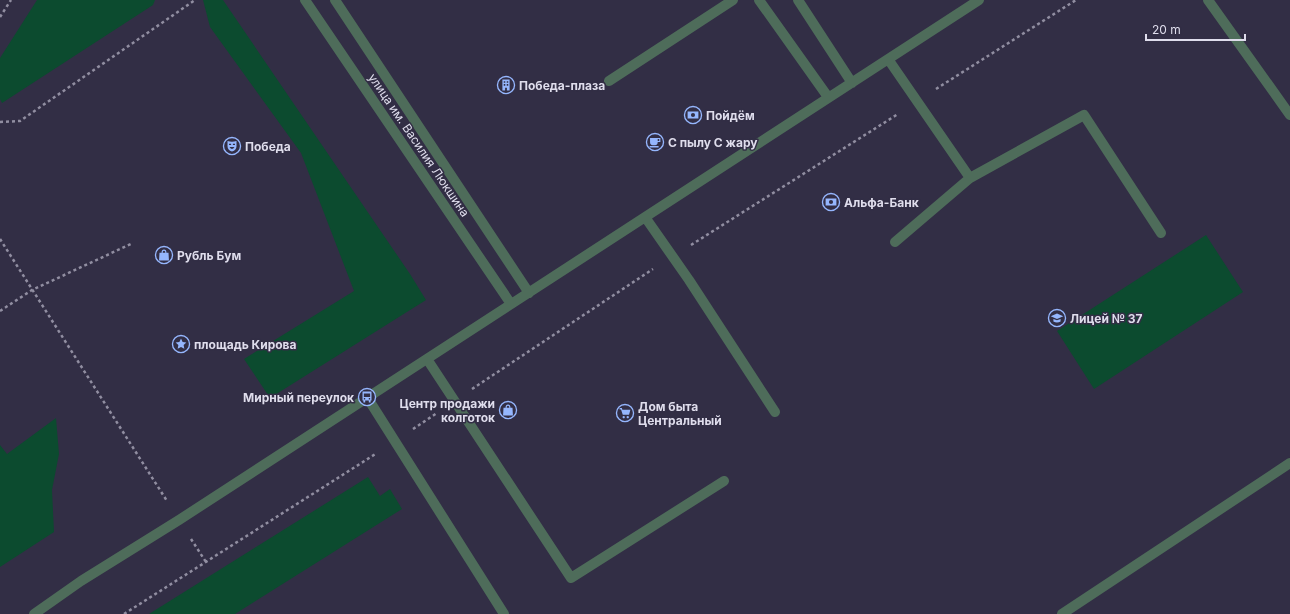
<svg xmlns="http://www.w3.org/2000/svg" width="1290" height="614" font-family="Inter,sans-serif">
  <rect width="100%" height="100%" fill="#322e45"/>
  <path fill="#0c4b2f" d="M 37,0 L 155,0 L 153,5 L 2,103 L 0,99 L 0,58 Z
    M 203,0 L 223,0 L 410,274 L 426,300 L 270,398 L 244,359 L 354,291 L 301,153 L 210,27 Z
    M 1206,235 L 1243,292 L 1094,389 L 1057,331 Z
    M 56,418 L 59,454 L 52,490 L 54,532 L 0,567 L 0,445 L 7,454 Z
    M 368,477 L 380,496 L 390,489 L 402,509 L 235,614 L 149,614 Z"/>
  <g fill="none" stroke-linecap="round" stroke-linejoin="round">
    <path stroke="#918ea1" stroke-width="2.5" stroke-dasharray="3 3" stroke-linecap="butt" d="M 0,17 L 11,0
      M 936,89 L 1076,0
      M 0,122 L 20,121 L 195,0
      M 0,239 L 167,501
      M 691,245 L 898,114
      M 0,311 L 32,290 L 133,243
      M 472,389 L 653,269
      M 413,429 L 437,413
      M 191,539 L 206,562
      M 124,614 L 377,453"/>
    <path stroke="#4e6c5a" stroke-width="10" d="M 305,0 L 511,304
      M 335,0 L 529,293
      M 759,0 L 828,97
      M 798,0 L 852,83
      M 1208,0 L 1290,115
      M 888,59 L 970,178
      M 609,81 L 733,0
      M 645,217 L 689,280 L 775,412
      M 895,242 L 970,178 L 1084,115 L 1161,233
      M 427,359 L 571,578 L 724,481
      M 367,397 L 504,614
      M 34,614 L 81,581 L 179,520 L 979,0
      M 1062,614 L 1290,463"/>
  </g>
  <defs>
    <g id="building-ring" transform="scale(0.9)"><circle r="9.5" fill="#322e45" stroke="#95b6fd" stroke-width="1.5"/><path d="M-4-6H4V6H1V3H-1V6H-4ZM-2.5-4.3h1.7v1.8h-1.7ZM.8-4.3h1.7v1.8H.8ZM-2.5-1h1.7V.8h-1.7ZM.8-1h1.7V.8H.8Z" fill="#95b6fd"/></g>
    <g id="bank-ring" transform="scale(0.9)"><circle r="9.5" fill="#322e45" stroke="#95b6fd" stroke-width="1.5"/><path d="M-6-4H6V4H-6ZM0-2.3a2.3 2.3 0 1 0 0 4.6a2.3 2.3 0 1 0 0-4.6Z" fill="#95b6fd"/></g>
    <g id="cafe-ring" transform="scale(0.9)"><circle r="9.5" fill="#322e45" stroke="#95b6fd" stroke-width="1.5"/><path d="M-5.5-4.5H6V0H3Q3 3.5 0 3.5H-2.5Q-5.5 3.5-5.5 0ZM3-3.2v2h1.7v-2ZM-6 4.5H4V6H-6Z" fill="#95b6fd"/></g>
    <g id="theatre-ring" transform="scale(0.9)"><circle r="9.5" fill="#322e45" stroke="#95b6fd" stroke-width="1.5"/><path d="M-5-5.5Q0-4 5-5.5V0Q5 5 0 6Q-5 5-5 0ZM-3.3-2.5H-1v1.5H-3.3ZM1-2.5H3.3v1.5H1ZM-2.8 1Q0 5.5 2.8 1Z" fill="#95b6fd"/></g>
    <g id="shop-ring" transform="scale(0.9)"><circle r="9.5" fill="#322e45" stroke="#95b6fd" stroke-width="1.5"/><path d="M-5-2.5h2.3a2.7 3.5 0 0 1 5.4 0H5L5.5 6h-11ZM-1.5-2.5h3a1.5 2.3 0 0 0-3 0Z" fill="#95b6fd"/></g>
    <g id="school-ring" transform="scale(0.9)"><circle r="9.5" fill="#322e45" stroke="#95b6fd" stroke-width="1.5"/><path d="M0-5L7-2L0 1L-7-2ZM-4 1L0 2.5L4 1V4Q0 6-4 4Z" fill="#95b6fd"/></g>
    <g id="sight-ring" transform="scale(0.9)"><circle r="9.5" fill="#322e45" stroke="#95b6fd" stroke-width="1.5"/><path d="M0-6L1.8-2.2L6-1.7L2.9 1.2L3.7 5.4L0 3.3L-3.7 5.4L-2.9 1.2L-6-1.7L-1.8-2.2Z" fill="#95b6fd"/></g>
    <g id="bus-ring" transform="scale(0.9)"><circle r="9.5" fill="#322e45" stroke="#95b6fd" stroke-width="1.5"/><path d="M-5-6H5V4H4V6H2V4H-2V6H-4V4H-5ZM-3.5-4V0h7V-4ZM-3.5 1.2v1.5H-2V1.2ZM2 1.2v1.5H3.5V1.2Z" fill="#95b6fd"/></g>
    <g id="supermarket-ring" transform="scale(0.9)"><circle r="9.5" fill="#322e45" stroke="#95b6fd" stroke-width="1.5"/><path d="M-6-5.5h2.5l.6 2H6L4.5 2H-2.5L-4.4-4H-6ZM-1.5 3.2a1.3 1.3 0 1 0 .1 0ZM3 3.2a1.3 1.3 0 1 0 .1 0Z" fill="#95b6fd"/></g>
  </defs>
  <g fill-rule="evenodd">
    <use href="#building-ring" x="506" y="85"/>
    <use href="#bank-ring" x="693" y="115"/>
    <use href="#cafe-ring" x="655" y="142"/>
    <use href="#theatre-ring" x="232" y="146"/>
    <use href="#bank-ring" x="831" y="202"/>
    <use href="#shop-ring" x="164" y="255"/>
    <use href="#school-ring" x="1057" y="318"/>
    <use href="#sight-ring" x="181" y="344"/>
    <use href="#bus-ring" x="367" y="397"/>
    <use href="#shop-ring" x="508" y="410"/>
    <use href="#supermarket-ring" x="625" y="413"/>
  </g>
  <g text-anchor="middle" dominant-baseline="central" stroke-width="3" stroke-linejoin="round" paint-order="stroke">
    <g font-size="12" font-weight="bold" fill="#dfddec" stroke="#322e45" text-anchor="start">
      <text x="519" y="85">Победа-плаза</text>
      <text x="706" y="115">Пойдём</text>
      <text x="668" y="142">С пылу С жару</text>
      <text x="245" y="146">Победа</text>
      <text x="844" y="202">Альфа-Банк</text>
      <text x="177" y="255">Рубль Бум</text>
      <text x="1070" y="318">Лицей № 37</text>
      <text x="194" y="344">площадь Кирова</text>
      <text x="354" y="397" text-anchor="end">Мирный переулок</text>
      <text x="495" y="403" text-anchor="end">Центр продажи<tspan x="495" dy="14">колготок</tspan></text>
      <text x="638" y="406">Дом быта<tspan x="638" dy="14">Центральный</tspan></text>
    </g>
    <g font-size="12" fill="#dfddec" stroke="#322e45">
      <text transform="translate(419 145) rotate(56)">улица им. Василия Люкшина</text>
    </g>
  </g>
  <path d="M1146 34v6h99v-6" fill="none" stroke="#dfddec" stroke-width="2"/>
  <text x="1152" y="34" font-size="12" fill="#dfddec" stroke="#322e45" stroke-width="3" paint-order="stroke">20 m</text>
</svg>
